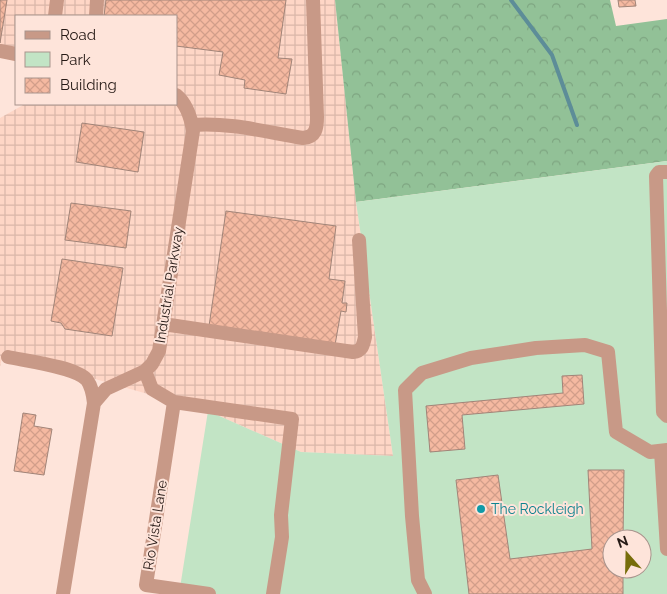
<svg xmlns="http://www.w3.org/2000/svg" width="667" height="594" font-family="Raleway,sans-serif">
  <defs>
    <pattern id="industrial-grid" width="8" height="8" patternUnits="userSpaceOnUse" patternTransform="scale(1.25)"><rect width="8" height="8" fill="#fed6c6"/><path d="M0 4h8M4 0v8" fill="none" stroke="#dab7a9"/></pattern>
    <pattern id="forest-crowns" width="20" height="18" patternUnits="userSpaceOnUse" patternTransform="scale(1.25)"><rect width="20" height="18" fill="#92c197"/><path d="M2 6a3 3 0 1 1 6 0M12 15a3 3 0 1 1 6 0" fill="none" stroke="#7ea581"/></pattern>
    <pattern id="building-cross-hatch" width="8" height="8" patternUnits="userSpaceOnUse" patternTransform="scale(1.25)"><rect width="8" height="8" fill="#f5b9a1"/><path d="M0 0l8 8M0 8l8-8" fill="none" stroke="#d29e8a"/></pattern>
  </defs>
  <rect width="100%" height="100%" fill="#fee4da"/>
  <path fill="url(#industrial-grid)" d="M 0,0 L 335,0 L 356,202 L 393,456 L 301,452 L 208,411 L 3,353 L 0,367 L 0,118 L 25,104 L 176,104 L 176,16 L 16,16 L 16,61 L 0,58 Z"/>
  <path fill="url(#forest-crowns)" d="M 335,0 L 610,0 L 616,26 L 667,19 L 667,161 L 356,202 Z"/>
  <path fill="#c2e4c5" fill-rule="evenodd" d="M 667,161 L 667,594 L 179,594 L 208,411 L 301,452 L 393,456 L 356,202 ZM 612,539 L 642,539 L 642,569 L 612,569 Z"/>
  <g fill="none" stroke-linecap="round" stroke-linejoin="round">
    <path stroke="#5d8d98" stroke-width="4" d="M 511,0 L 552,55 L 577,125"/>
  </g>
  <path fill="url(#building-cross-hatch)" stroke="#a18478" d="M 0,0 L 7,0 L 0,43 Z
    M 106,0 L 286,0 L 278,58 L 292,59 L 286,94 L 244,88 L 245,80 L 219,75 L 223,52 L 176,46 L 176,16 L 104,16 Z
    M 618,0 L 635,0 L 636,6 L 619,7 Z
    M 82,123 L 144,132 L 138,172 L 76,162 Z
    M 71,203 L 131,211 L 126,248 L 65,240 Z
    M 226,211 L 336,226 L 329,279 L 345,281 L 342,303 L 347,303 L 346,312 L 341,311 L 335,345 L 209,326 Z
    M 62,259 L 123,268 L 112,336 L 65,329 L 61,323 L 51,321 Z
    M 582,375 L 584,404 L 462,415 L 465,449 L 430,452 L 426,406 L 563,393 L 562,376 Z
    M 23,413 L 36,415 L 34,426 L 52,429 L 44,475 L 14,471 Z
    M 588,470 L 624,470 L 623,539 L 612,539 L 612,569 L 623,569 L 623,594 L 469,594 L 456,480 L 498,475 L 510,559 L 592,549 Z"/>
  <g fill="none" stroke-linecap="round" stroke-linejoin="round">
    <path stroke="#c89987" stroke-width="14" d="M 55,16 L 57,0
      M 96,16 L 97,0
      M 0,51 L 16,54
      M 192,125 C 229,122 266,132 303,138 C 316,137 317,128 317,117 L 313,0
      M 667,172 L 659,172 L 656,176 L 663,412 L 667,416
      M 163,324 L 353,352 C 362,351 363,346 365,337 L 359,240
      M 8,357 C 27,361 76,367 87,380 C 92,387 93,394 94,403
      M 145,371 L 152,389 L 174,402 L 292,419 L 281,515 L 282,537 L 273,594
      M 174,402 L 146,585 L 209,594
      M 661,451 L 667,549
      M 63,594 L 94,403 L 106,389 L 145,371 L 152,364 L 159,351 L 193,131 C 191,118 187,104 176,95
      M 425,594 L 418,580 L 412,516 L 405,390 L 422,373 L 471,358 L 536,348 L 585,345 L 608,352 L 616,432 L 650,452 L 667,450"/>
  </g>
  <circle fill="#0f9aa8" stroke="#fee4da" stroke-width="2" cx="481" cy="509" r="5"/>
  <g text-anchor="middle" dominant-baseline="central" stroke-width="4" stroke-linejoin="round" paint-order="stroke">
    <g font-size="14" fill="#261a16" stroke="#fee4da">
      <text transform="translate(169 285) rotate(-81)">Industrial Parkway</text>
      <text transform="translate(155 525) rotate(-81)">Rio Vista Lane</text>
    </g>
    <g font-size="14" fill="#0d838f" stroke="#fee4da" text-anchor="start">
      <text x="491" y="509">The Rockleigh</text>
    </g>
  </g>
  <rect x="15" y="15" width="162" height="90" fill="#fee4da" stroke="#a8938c"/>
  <rect x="25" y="31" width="25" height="8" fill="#c89987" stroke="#a8938c"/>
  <text x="60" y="40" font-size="15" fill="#261a16">Road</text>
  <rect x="25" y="52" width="25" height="15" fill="#c2e4c5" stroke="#a8938c"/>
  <text x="60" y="65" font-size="15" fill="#261a16">Park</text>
  <rect x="25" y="78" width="25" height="15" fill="url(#building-cross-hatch)" stroke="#a8938c"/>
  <text x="60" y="90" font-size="15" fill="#261a16">Building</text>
  <g transform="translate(627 554) rotate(340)"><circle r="24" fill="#fee4da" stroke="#a8938c"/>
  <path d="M0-4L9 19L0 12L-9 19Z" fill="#776d0a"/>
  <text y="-8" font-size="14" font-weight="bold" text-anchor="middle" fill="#261a16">N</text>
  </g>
</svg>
